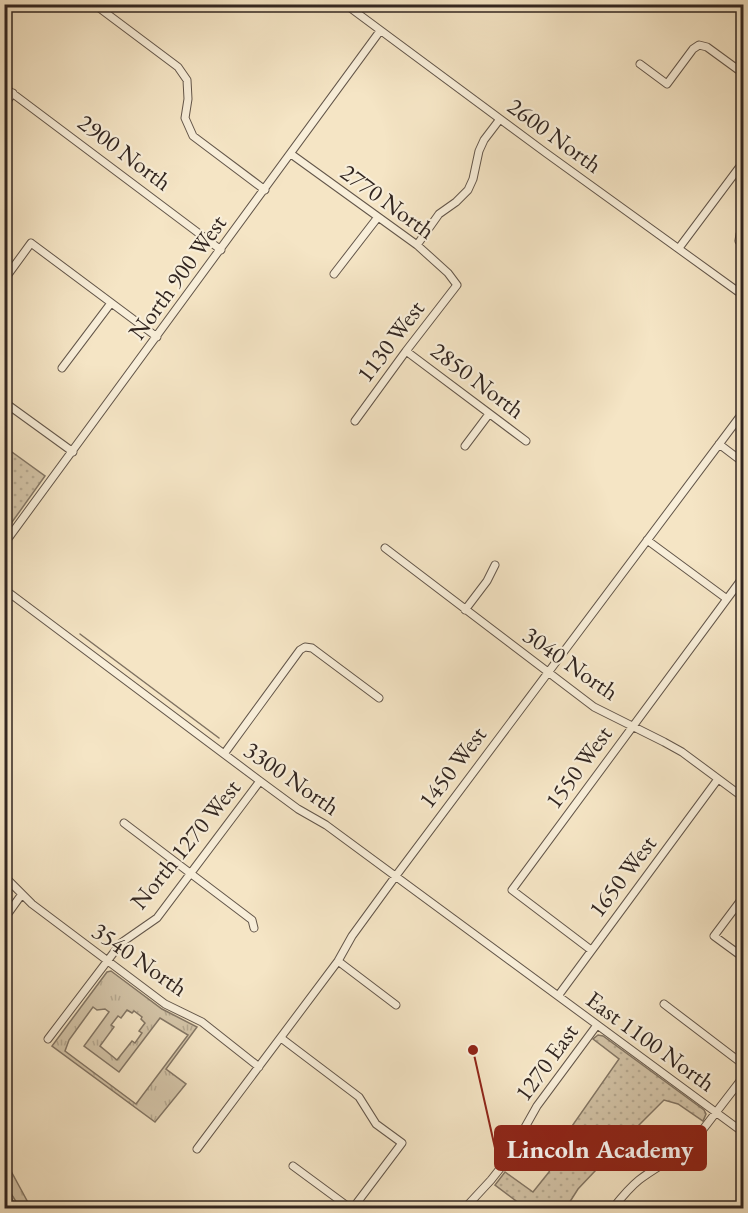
<svg xmlns="http://www.w3.org/2000/svg" width="748" height="1213" font-family="'EB Garamond',serif">
  <defs>
    <pattern id="grass-tufts" width="24" height="20" patternUnits="userSpaceOnUse" patternTransform="scale(1.5)"><rect width="24" height="20" fill="#d4c5a9"/><path d="M3 7l-1-3M5 7V3M7 7l1-3M15 17l-1-3M17 17v-4M19 17l1-3" fill="none" stroke="#b6a991"/></pattern>
    <pattern id="park-dots" width="8" height="8" patternUnits="userSpaceOnUse" patternTransform="scale(1.5)"><rect width="8" height="8" fill="#d4c5a9"/><path d="M2 2h.1M6 6h.1" fill="none" stroke="#b6a991" stroke-width="1.8" stroke-linecap="round"/></pattern>
  </defs>
  <rect width="100%" height="100%" fill="#f5e5c5"/>
  <filter id="stains"><feTurbulence type="fractalNoise" baseFrequency=".00333" numOctaves="4"/><feColorMatrix values="0 0 0 0 .2 0 0 0 0 .09 0 0 0 0 .02 0 0 0 .5 -.17"/></filter>
  <radialGradient id="worn" r=".72"><stop offset=".6" stop-color="#630" stop-opacity="0"/><stop offset="1" stop-color="#630" stop-opacity=".3"/></radialGradient>
  <path fill="url(#grass-tufts)" stroke="#837665" stroke-width="1.5" fill-rule="evenodd" d="M 111,971 L 162,1009 L 197,1027 L 166,1069 L 186,1084 L 155,1122 L 52,1046 L 107,972 ZM 93,1007 L 97,1010 L 105,1009 L 109,1012 L 84,1046 L 119,1072 L 160,1018 L 188,1035 L 136,1104 L 65,1051 L 69,1040 ZM 127,1010 L 132,1013 L 134,1011 L 142,1017 L 141,1019 L 145,1023 L 139,1031 L 142,1033 L 135,1043 L 132,1041 L 117,1060 L 100,1046 L 114,1027 L 111,1025 L 118,1016 L 121,1018 Z
    M 5,1160 L 31,1208 L 20,1208 L 5,1184 Z"/>
  <path fill="url(#park-dots)" stroke="#837665" stroke-width="1.5" d="M 5,447 L 45,476 L 5,532 Z
    M 598,1035 L 603,1036 L 704,1110 L 706,1114 L 703,1121 L 678,1104 L 664,1100 L 631,1133 L 578,1189 L 566,1208 L 517,1208 L 520,1204 L 495,1185 L 505,1172 L 533,1192 L 549,1172 L 565,1136 L 619,1059 L 593,1039 Z
    M 5,1186 L 17,1208 L 5,1208 Z"/>
  <g fill="none" stroke-linecap="round" stroke-linejoin="round">
    <path stroke="#7f7262" stroke-width="1.5" d="M 80,634 L 219,738"/>
    <g stroke="#63564a" stroke-width="9">
      <path id="minor" d="M 94,4 L 178,67 L 187,80 L 188,99 L 185,118 L 193,136 L 265,190
        M 345,4 L 546,153 L 744,296
        M 640,64 L 667,84 L 693,49 L 699,45 L 707,47 L 744,74
        M 4,87 L 221,250
        M 4,105 L 13,93
        M 291,154 L 417,245 L 448,273 L 457,285 L 406,351 L 355,421
        M 744,231 L 740,234 L 739,241 L 744,247
        M 417,245 L 439,214 L 456,202 L 468,190 L 473,179 L 479,151 L 484,140 L 500,119
        M 679,248 L 744,161
        M 334,274 L 378,217
        M 4,280 L 31,243 L 157,337
        M 406,351 L 526,441
        M 62,368 L 111,303
        M 4,402 L 73,452
        M 719,444 L 744,463
        M 465,446 L 489,414
        M 647,540 L 727,599
        M 4,544 L 380,31
        M 385,548 L 594,707 L 664,742 L 682,752 L 744,798
        M 4,589 L 260,781 L 298,809 L 326,825 L 744,1133
        M 465,610 L 487,581 L 495,565
        M 224,754 L 300,650 L 305,647 L 312,648 L 379,698
        M 124,823 L 252,920 L 254,928
        M 4,876 L 32,904 L 165,1004 L 202,1022 L 259,1067
        M 744,896 L 714,936 L 744,958
        M 4,919 L 22,894
        M 591,950 L 512,890 L 741,580
        M 338,961 L 396,1005
        M 558,996 L 718,779
        M 664,1004 L 744,1065
        M 281,1038 L 359,1097 L 376,1124 L 402,1143 L 353,1208
        M 48,1039 L 121,943 L 157,918 L 260,781
        M 197,1149 L 338,961 L 352,936 L 395,877 L 744,411
        M 293,1166 L 350,1208
        M 465,1208 L 491,1180 L 506,1161 L 537,1106 L 597,1025
        M 613,1208 C 621,1198 629,1188 639,1180 C 657,1166 678,1157 694,1141 L 744,1076"/>
    </g>
    <use href="#minor" stroke="#f8eed9" stroke-width="7"/>
  </g>
  <g text-anchor="middle" dominant-baseline="central" stroke-width="4.5" stroke-linejoin="round" paint-order="stroke">
    <g font-size="24" fill="#322621" stroke="#f8eed9">
      <text transform="translate(555 135) rotate(36)">2600 North</text>
      <text transform="translate(125 152) rotate(37)">2900 North</text>
      <text transform="translate(388 201) rotate(36)">2770 North</text>
      <text transform="translate(177 277) rotate(-54)">North 900 West</text>
      <text transform="translate(390 341) rotate(-53)">1130 West</text>
      <text transform="translate(478 380) rotate(37)">2850 North</text>
      <text transform="translate(571 663) rotate(35)">3040 North</text>
      <text transform="translate(452 767) rotate(-53)">1450 West</text>
      <text transform="translate(578 767) rotate(-54)">1550 West</text>
      <text transform="translate(292 778) rotate(35)">3300 North</text>
      <text transform="translate(185 844) rotate(-51)">North 1270 West</text>
      <text transform="translate(622 876) rotate(-53)">1650 West</text>
      <text transform="translate(140 959) rotate(35)">3540 North</text>
      <text transform="translate(651 1041) rotate(36)">East 1100 North</text>
      <text transform="translate(546 1062) rotate(-54)">1270 East</text>
    </g>
  </g>
  <path fill="none" stroke="#8f2418" stroke-width="2" d="M473 1050L495 1148"/>
  <circle fill="#8f2418" stroke="#f8eed9" stroke-width="2" cx="473" cy="1050" r="6"/>
  <rect fill="#8f2418" stroke="#8f2418" stroke-width="2" x="495" y="1126" width="211" height="44" rx="6"/>
  <g font-size="26" text-anchor="middle" font-weight="bold" fill="#fff">
    <text x="600" y="1158">Lincoln Academy</text>
  </g>
  <rect width="748" height="1213" fill="none" stroke="#f5e5c5" stroke-width="24"/>
  <rect x="6" y="6" width="736" height="1201" fill="none" stroke="#322621" stroke-width="3"/>
  <rect x="12" y="12" width="724" height="1189" fill="none" stroke="#322621" stroke-width="1.5"/>
  <rect width="100%" height="100%" filter="url(#stains)"/>
  <rect width="100%" height="100%" fill="url(#worn)"/>
</svg>
